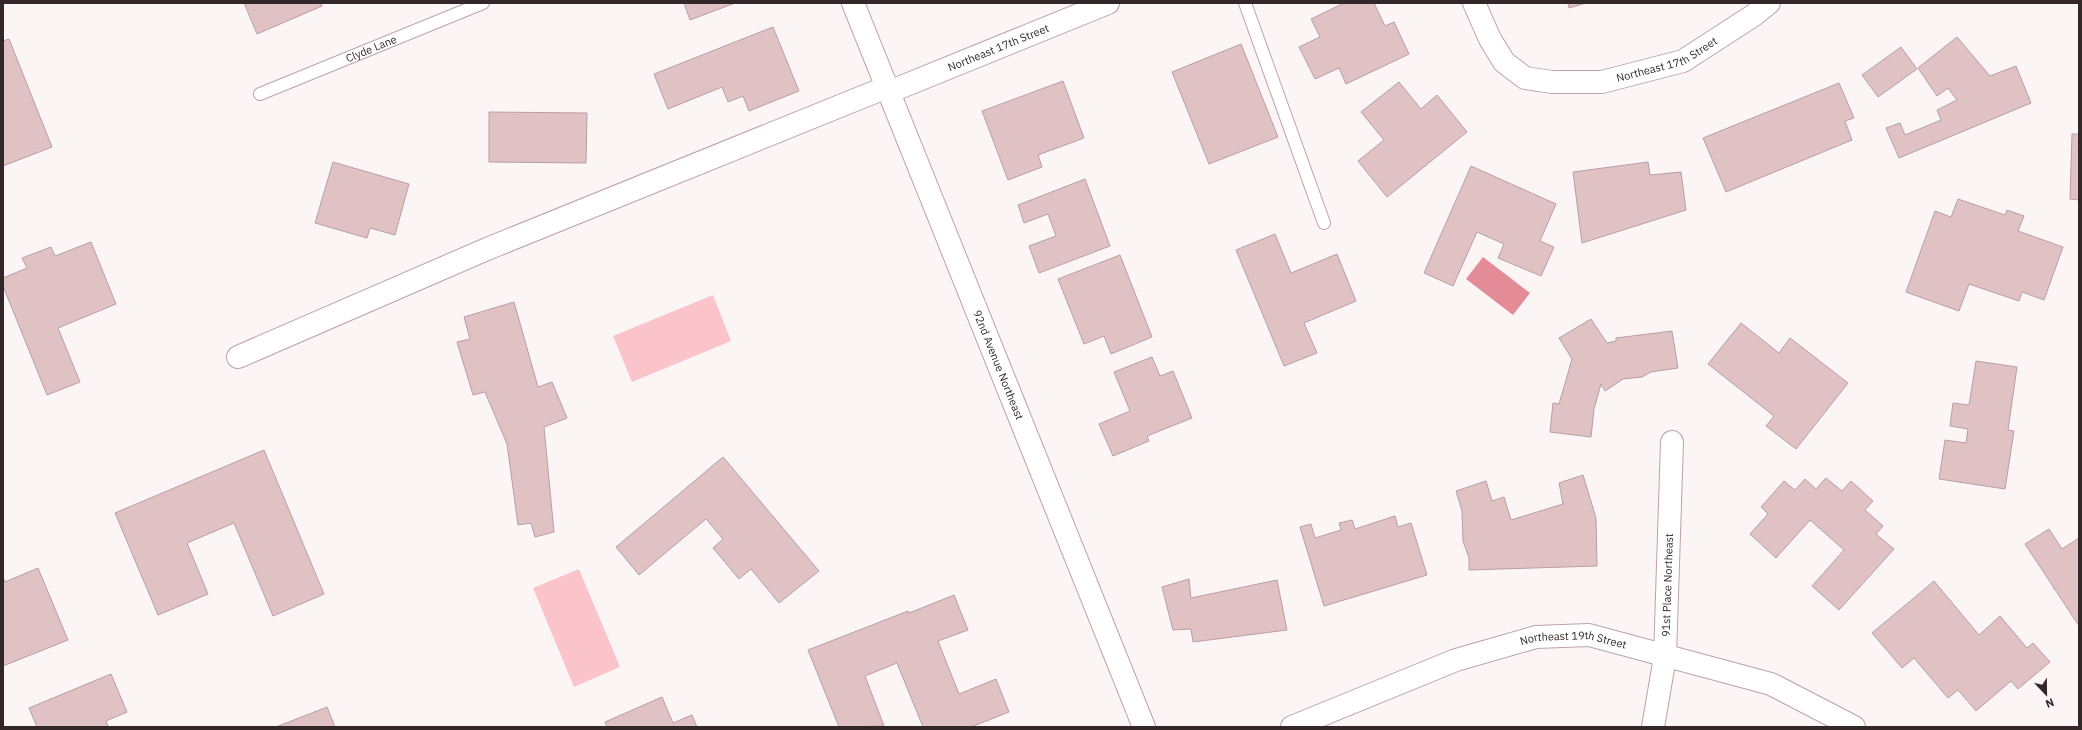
<svg xmlns="http://www.w3.org/2000/svg" width="2082" height="730" font-family="'IBM Plex Sans',sans-serif">
  <rect width="100%" height="100%" fill="#fcf5f6"/>
  <path fill="#fac4ca" d="M 713,295 L 731,341 L 632,382 L 613,336 Z
    M 579,569 L 620,667 L 574,687 L 533,588 Z"/>
  <path fill="#e38b97" d="M 1483,257 L 1530,293 L 1513,315 L 1466,279 Z"/>
  <path fill="#e0c2c5" stroke="#ba9ea1" d="M 244,3 L 321,3 L 322,6 L 257,34 Z
    M 684,3 L 735,3 L 690,20 Z
    M 1344,3 L 1374,3 L 1385,26 L 1394,22 L 1409,54 L 1346,84 L 1339,68 L 1315,79 L 1299,47 L 1320,37 L 1311,19 Z
    M 1568,3 L 1586,3 L 1569,8 Z
    M 773,27 L 799,91 L 749,111 L 743,96 L 728,102 L 722,87 L 668,109 L 654,74 Z
    M 1957,37 L 1990,76 L 2016,66 L 2031,103 L 1899,158 L 1886,128 L 1900,123 L 1905,135 L 1941,120 L 1937,110 L 1957,100 L 1948,88 L 1937,96 L 1918,68 Z
    M 9,39 L 52,147 L 3,166 L 3,41 Z
    M 1241,44 L 1278,137 L 1209,164 L 1172,72 Z
    M 1901,47 L 1917,69 L 1878,97 L 1862,75 Z
    M 1063,81 L 1084,138 L 1038,155 L 1042,167 L 1008,180 L 982,111 Z
    M 1399,82 L 1421,109 L 1437,95 L 1467,132 L 1387,197 L 1358,161 L 1384,140 L 1361,112 Z
    M 1839,83 L 1854,118 L 1845,121 L 1852,140 L 1726,192 L 1703,138 Z
    M 489,112 L 587,113 L 586,163 L 489,162 Z
    M 2072,134 L 2079,134 L 2079,200 L 2070,199 Z
    M 333,162 L 409,184 L 395,235 L 370,228 L 367,238 L 315,223 Z
    M 1648,162 L 1650,175 L 1681,172 L 1686,210 L 1582,243 L 1573,172 Z
    M 1471,166 L 1556,204 L 1540,241 L 1554,247 L 1541,276 L 1498,258 L 1504,244 L 1477,232 L 1453,286 L 1424,273 Z
    M 1085,179 L 1110,246 L 1039,273 L 1029,246 L 1056,236 L 1048,214 L 1024,223 L 1018,205 Z
    M 1958,199 L 2005,215 L 2007,210 L 2024,216 L 2018,231 L 2063,247 L 2044,300 L 2022,292 L 2019,301 L 1969,284 L 1959,311 L 1906,292 L 1935,211 L 1951,217 Z
    M 1275,234 L 1291,273 L 1337,254 L 1356,301 L 1304,323 L 1317,353 L 1284,366 L 1236,250 Z
    M 91,242 L 116,304 L 58,328 L 80,382 L 47,395 L 3,286 L 3,278 L 27,268 L 22,258 L 51,247 L 55,256 Z
    M 1120,255 L 1152,337 L 1111,354 L 1104,336 L 1084,344 L 1058,279 Z
    M 514,302 L 538,387 L 552,382 L 567,418 L 544,427 L 554,532 L 535,537 L 531,523 L 518,525 L 507,444 L 485,392 L 473,395 L 457,342 L 470,339 L 464,317 Z
    M 1591,319 L 1607,343 L 1616,341 L 1616,338 L 1672,331 L 1678,368 L 1651,372 L 1642,377 L 1623,379 L 1605,391 L 1601,384 L 1594,409 L 1591,437 L 1550,432 L 1553,403 L 1559,404 L 1572,359 L 1559,338 Z
    M 1741,323 L 1779,353 L 1790,338 L 1848,383 L 1796,449 L 1766,426 L 1774,416 L 1708,364 Z
    M 1152,357 L 1160,376 L 1173,371 L 1192,418 L 1147,436 L 1149,441 L 1113,456 L 1099,424 L 1130,411 L 1114,372 Z
    M 1976,361 L 2017,367 L 2008,430 L 2014,431 L 2005,489 L 1939,479 L 1945,440 L 1966,443 L 1968,429 L 1950,426 L 1953,403 L 1969,405 Z
    M 264,450 L 324,594 L 273,616 L 234,523 L 187,543 L 208,594 L 158,615 L 115,513 Z
    M 723,457 L 819,571 L 779,603 L 751,569 L 739,579 L 713,548 L 723,539 L 706,519 L 639,575 L 616,547 Z
    M 1583,475 L 1596,518 L 1597,566 L 1469,570 L 1469,558 L 1463,541 L 1462,511 L 1456,491 L 1486,481 L 1492,501 L 1504,497 L 1511,520 L 1563,504 L 1559,483 Z
    M 1826,478 L 1842,491 L 1851,481 L 1873,501 L 1865,510 L 1883,526 L 1876,534 L 1894,549 L 1839,610 L 1812,586 L 1844,550 L 1810,520 L 1776,558 L 1750,534 L 1768,514 L 1761,507 L 1784,481 L 1795,490 L 1805,479 L 1816,489 Z
    M 1395,516 L 1398,527 L 1411,523 L 1427,575 L 1324,606 L 1300,527 L 1311,524 L 1315,538 L 1341,530 L 1339,523 L 1352,520 L 1355,529 Z
    M 2049,529 L 2062,549 L 2079,538 L 2079,626 L 2025,544 Z
    M 38,568 L 68,640 L 3,666 L 3,577 L 5,582 Z
    M 1189,579 L 1191,598 L 1277,580 L 1287,630 L 1193,642 L 1191,629 L 1173,630 L 1162,587 Z
    M 1934,581 L 1979,635 L 2000,616 L 2027,648 L 2033,643 L 2050,662 L 2018,689 L 2011,681 L 1976,711 L 1958,690 L 1948,698 L 1914,658 L 1902,668 L 1872,633 Z
    M 954,595 L 968,630 L 938,641 L 959,694 L 996,679 L 1009,712 L 971,727 L 923,727 L 897,663 L 865,676 L 884,726 L 839,727 L 808,650 L 908,611 L 909,613 Z
    M 111,674 L 127,712 L 106,721 L 108,727 L 37,727 L 29,708 Z
    M 662,697 L 673,723 L 692,715 L 697,727 L 607,727 L 605,722 Z
    M 327,707 L 335,727 L 276,727 Z"/>
  <g fill="none" stroke-linecap="round" stroke-linejoin="round">
    <g stroke="#bea2a5" stroke-width="14">
      <g id="service">
        <path d="M 1245,3 L 1324,223"/>
        <path id="s1" d="M 260,94 L 483,3"/>
      </g>
    </g>
    <g stroke="#bea2a5" stroke-width="24">
      <g id="minor">
        <path id="s2" d="M 1474,3 L 1490,39 L 1504,62 L 1525,78 L 1552,82 L 1602,82 L 1683,61 L 1754,15 L 1769,3"/>
        <path id="s3" d="M 889,92 L 1108,3"/>
        <path d="M 238,357 L 487,249 L 887,87"/>
        <path id="s4" d="M 1292,727 L 1456,660 L 1536,637 L 1589,635 L 1771,684 L 1854,727"/>
        <path id="s5" d="M 1653,727 L 1665,657 L 1672,442"/>
      </g>
    </g>
    <g stroke="#bea2a5" stroke-width="24">
      <g id="secondary">
        <path id="s6" d="M 853,3 L 1144,727"/>
      </g>
    </g>
    <use href="#service" stroke="#fff" stroke-width="12"/>
    <use href="#minor" stroke="#fff" stroke-width="22"/>
    <use href="#secondary" stroke="#fff" stroke-width="22"/>
  </g>
  <g text-anchor="middle" dominant-baseline="central" stroke-width="3" stroke-linejoin="round" paint-order="stroke">
    <g font-size="11" fill="#332829" stroke="#fcf5f6">
      <text stroke="none"><textPath href="#s1" startOffset="120">Clyde Lane</textPath></text>
      <text stroke="none"><textPath href="#s3" startOffset="118">Northeast 17th Street</textPath></text>
      <text stroke="none"><textPath href="#s2" startOffset="239">Northeast 17th Street</textPath></text>
      <text stroke="none"><textPath href="#s6" startOffset="390">92nd Avenue Northeast</textPath></text>
      <text stroke="none"><textPath href="#s5" startOffset="143">91st Place Northeast</textPath></text>
      <text stroke="none"><textPath href="#s4" startOffset="298">Northeast 19th Street</textPath></text>
    </g>
  </g>
  <rect width="2082" height="730" fill="none" stroke="#332829" stroke-width="8"/>
  <g transform="translate(2046 694) rotate(158)" stroke="#fcf5f6" stroke-width="3" paint-order="stroke">
  <path d="M0-3L7 15L0 10L-7 15Z" fill="#332829"/>
  <text y="-6" font-size="11" font-weight="bold" text-anchor="middle" fill="#332829">N</text>
  </g>
</svg>
